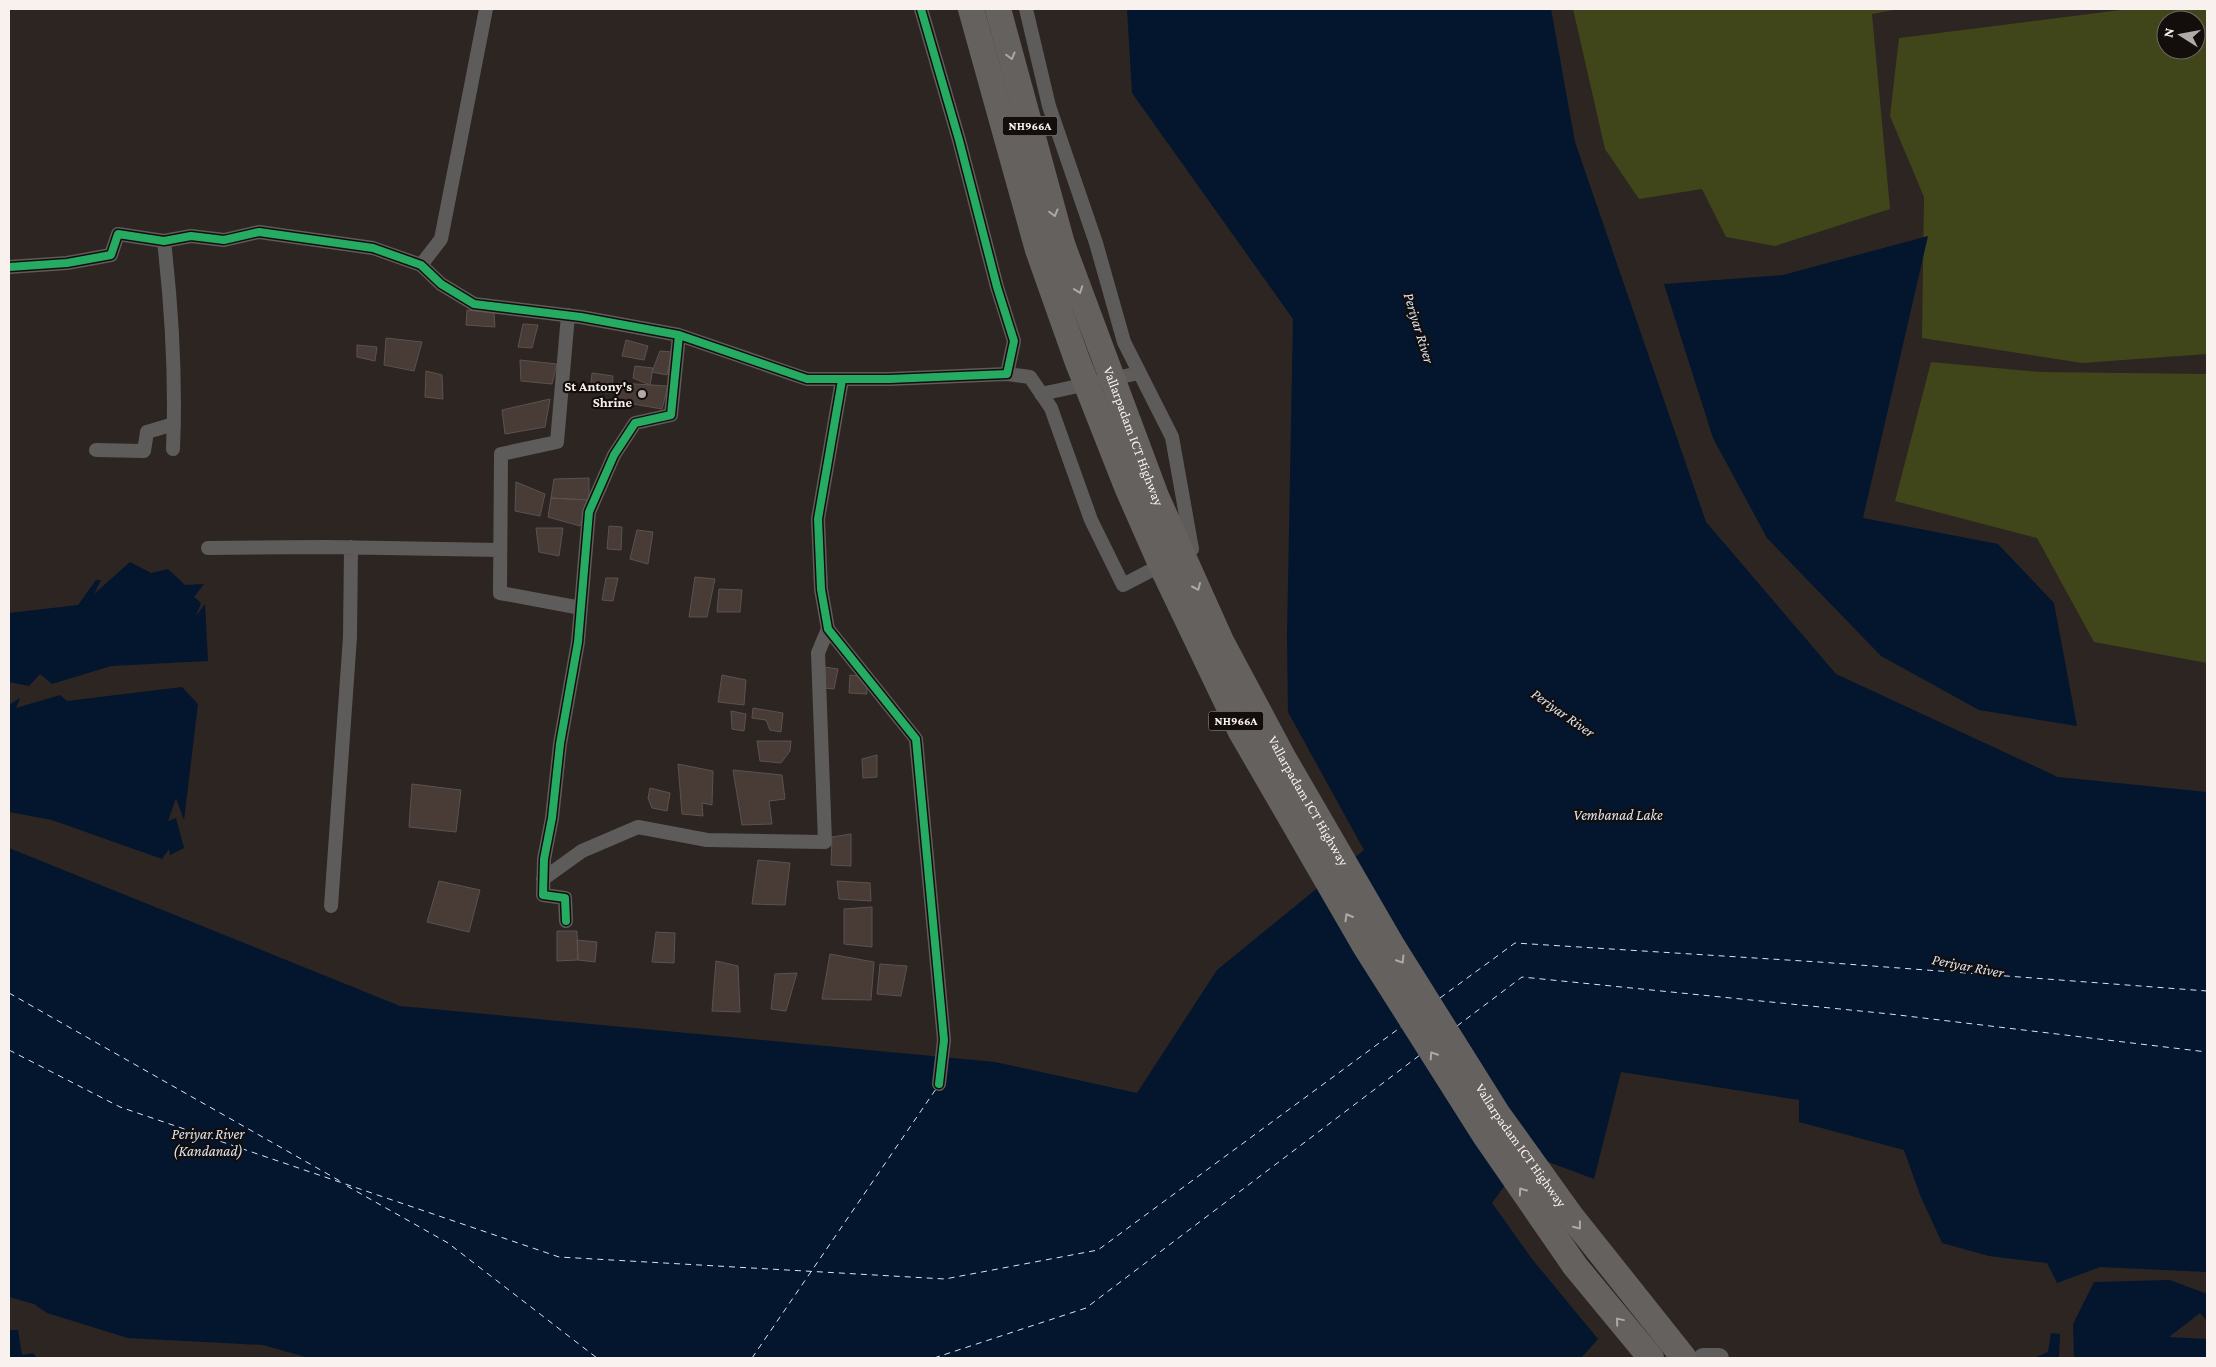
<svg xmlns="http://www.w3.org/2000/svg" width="2216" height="1367" font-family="'Crimson Pro',serif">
  <rect width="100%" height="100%" fill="#2c2522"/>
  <path fill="#40461a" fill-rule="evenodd" d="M 1573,9 L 1899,9 L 1872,14 L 1890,209 L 1775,246 L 1726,237 L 1702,189 L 1639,199 L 1605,149 Z
    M 2129,9 L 2207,9 L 2207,354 L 2082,363 L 1922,338 L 1924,197 L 1890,116 L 1899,38 ZM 2166,20 L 2196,20 L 2196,50 L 2166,50 Z
    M 1931,362 L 2040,372 L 2207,374 L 2207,663 L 2094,642 L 2037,538 L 1895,501 Z"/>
  <path fill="#04152e" d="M 1127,9 L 1551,9 L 1575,142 L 1706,522 L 1836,674 L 2058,777 L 2207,792 L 2207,1272 L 2100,1267 L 2057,1283 L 2047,1263 L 1989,1256 L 1942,1243 L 1920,1195 L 1904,1150 L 1799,1122 L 1799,1100 L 1621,1072 L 1594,1179 L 1538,1158 L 1508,1181 L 1492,1203 L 1532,1259 L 1598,1339 L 1581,1358 L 309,1358 L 263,1345 L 128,1338 L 47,1313 L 34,1304 L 9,1297 L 9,848 L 400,1006 L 995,1062 L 1137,1093 L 1217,970 L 1364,850 L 1288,712 L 1287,636 L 1293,319 L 1132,93 Z
    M 1928,236 L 1863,518 L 1998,544 L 2054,603 L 2077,726 L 1979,710 L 1881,656 L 1767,538 L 1713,438 L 1664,284 L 1783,275 Z
    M 130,562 L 151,573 L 168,569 L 185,585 L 204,584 L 194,597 L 201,603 L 196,616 L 205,604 L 208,661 L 111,666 L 52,684 L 40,674 L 29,686 L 9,682 L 9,613 L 78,605 L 96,580 L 101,580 L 94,594 Z
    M 182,687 L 198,704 L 184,820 L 176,798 L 168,821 L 176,818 L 184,848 L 170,855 L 169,849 L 162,859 L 52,820 L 9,812 L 9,705 L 20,698 L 16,708 L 60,695 L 67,701 Z
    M 2170,1280 L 2207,1294 L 2207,1321 L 2200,1313 L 2169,1337 L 2207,1339 L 2207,1358 L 2074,1358 L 2073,1324 L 2094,1282 Z
    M 9,1330 L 18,1330 L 22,1355 L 33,1353 L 37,1358 L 9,1358 Z
    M 2051,1333 L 2060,1334 L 2059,1358 L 2034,1358 L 2048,1352 Z"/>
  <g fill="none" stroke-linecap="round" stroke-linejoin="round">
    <path stroke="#d9e5f3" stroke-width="1" stroke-dasharray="6 5" stroke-linecap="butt" d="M 9,993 L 340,1181
      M 1440,998 L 1515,943 L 1819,962 L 2207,991
      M 1457,1026 L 1522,977 L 1890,1014 L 2207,1052
      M 9,1050 L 120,1107 L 559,1257 L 945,1279 L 1098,1250 L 1401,1027
      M 347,1186 L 448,1243 L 597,1358
      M 752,1358 L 936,1089
      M 934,1358 L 1086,1308 L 1420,1055"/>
  </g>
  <path fill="#493b36" stroke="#595351" d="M 467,310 L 494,313 L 495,327 L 466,325 Z
    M 523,324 L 538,325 L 532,348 L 518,347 Z
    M 386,338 L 422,342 L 414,371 L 384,365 Z
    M 626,340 L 648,346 L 644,360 L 622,356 Z
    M 357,345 L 377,347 L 375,361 L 357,357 Z
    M 660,351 L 672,352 L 667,375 L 652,372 Z
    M 520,360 L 557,364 L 552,384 L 521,381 Z
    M 635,366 L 653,368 L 650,385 L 633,378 Z
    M 426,371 L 442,375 L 443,399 L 425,397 Z
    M 592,373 L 613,376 L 612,393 L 590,392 Z
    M 619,383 L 668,386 L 662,409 L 616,401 Z
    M 550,399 L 545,427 L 505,434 L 502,410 Z
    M 589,478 L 589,500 L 551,498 L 554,479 Z
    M 516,482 L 545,494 L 540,516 L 515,511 Z
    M 551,498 L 589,500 L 580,526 L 548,517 Z
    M 609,526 L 622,527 L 621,550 L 607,549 Z
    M 536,528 L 563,528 L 559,556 L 539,552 Z
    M 637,530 L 653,532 L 648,564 L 630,559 Z
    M 695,577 L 715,579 L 707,617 L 689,617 Z
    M 606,578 L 618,578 L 613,601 L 602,600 Z
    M 719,589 L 742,590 L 740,612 L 717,612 Z
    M 818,666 L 838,669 L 834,689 L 824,688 Z
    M 722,675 L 746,680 L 744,705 L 718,702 Z
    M 850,675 L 866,677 L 867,694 L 849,693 Z
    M 753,708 L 783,713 L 781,732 L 770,730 L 766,720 L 752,718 Z
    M 731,711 L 746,714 L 744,731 L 732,729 Z
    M 757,741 L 791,741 L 790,751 L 781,763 L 760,761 Z
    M 877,755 L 877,777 L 863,778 L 862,759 Z
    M 678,764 L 713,771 L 712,805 L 702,803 L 703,816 L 682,814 Z
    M 733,770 L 782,775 L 785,799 L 769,801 L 772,824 L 742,825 Z
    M 412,784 L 461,790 L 456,832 L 409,827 Z
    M 650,788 L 670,793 L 667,811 L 652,808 L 648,798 Z
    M 851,834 L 851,866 L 831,865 L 832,837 Z
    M 758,860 L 790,863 L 785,905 L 752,904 Z
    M 439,881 L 480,890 L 469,932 L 427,922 Z
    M 837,881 L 870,883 L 871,901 L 839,899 Z
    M 872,907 L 872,947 L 844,944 L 844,909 Z
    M 557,931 L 577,931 L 578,960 L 557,961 Z
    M 656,932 L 675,933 L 674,963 L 652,962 Z
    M 577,940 L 597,942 L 595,962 L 578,960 Z
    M 830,954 L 874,962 L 871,1000 L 822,999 Z
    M 716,961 L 738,966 L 740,1012 L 712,1011 Z
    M 880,964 L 907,966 L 901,996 L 877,994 Z
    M 797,973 L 786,1011 L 771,1009 L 775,974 Z"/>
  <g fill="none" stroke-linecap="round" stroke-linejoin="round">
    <path stroke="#5e5c5a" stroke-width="14" d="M 164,241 C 172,311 176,379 173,449
      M 421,265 L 441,239 L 486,9
      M 9,267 L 67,263 L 111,255 L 118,234 L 164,241 L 191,236 L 224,240 L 259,232 L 373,248 L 421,265 L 441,284 L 474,304 L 581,317 L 679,335 L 807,379 L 889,379 L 1007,374 L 1014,341 L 997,287 L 959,140 L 921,9
      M 568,315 L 557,442 L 501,454 L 500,593 L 581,608
      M 1007,374 L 1030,377 L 1051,408 L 1091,520 L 1123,585 L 1192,549 L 1172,437 L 1124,342 L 1096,243 L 1049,106 L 1026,9
      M 842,380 L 818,519 L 821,589 L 828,629 L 916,739 L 944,1040 L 939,1084
      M 1041,394 L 1139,373
      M 96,450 L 144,451 L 147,432 L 174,424
      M 208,548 L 327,547 L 500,550
      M 543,879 L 582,851 L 638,827 L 707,840 L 825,842 L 818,653 L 828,629
      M 331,906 L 350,637 L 351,547
      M 566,921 L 565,898 L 543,895 L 544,859 L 552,818 L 560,744 L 578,642 L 589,512 L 614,455 L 635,423 L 671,415 L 679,335"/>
    <path stroke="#605e5c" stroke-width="20" d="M 1703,1358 L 1719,1358"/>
    <path stroke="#64615f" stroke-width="26" d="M 998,9 L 1062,244"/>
    <g stroke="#64615f" stroke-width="26">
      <path d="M 971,9 L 1038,250 L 1077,360 L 1127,487 L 1164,571 L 1240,730 L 1365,946 L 1484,1134 L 1575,1266 L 1651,1358"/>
      <path id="s1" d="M 1062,244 L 1156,496 L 1221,641 L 1284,759 L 1393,947 L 1497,1113 L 1571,1216 L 1684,1358"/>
    </g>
    <g stroke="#130e0c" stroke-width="11">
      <path id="cycleway" d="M 9,267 L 67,263 L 111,255 L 118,234 L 164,241 L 191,236 L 224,240 L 259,232 L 373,248 L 421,265 L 441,284 L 474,304 L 581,317 L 679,335 L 807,379 L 889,379 L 1007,374 L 1014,341 L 997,287 L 959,140 L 921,9
        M 842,380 L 818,519 L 821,589 L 828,629 L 916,739 L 944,1040 L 939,1084
        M 566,921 L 565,898 L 543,895 L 544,859 L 552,818 L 560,744 L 578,642 L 589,512 L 614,455 L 635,423 L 671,415 L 679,335"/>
    </g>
    <use href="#cycleway" stroke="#26ab63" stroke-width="8"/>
  </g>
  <defs><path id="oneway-chevron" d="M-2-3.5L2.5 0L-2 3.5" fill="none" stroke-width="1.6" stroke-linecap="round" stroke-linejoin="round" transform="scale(1.25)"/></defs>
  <g stroke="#aea9a6">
    <use href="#oneway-chevron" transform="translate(1011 56) rotate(75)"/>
    <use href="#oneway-chevron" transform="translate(1054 213) rotate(75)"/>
    <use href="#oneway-chevron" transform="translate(1079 290) rotate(70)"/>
    <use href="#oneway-chevron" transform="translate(1197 587) rotate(66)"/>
    <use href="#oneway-chevron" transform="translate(1348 917) rotate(-120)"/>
    <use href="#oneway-chevron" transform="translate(1401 960) rotate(58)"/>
    <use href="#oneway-chevron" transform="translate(1433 1055) rotate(-123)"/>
    <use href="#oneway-chevron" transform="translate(1522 1191) rotate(-125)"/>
    <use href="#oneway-chevron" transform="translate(1578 1226) rotate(52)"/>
    <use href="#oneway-chevron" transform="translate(1619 1321) rotate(-130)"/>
  </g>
  <circle fill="#b1aaa7" stroke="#130e0c" stroke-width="2" cx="642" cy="394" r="5"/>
  <g text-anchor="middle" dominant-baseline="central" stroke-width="4.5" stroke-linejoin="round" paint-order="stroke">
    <g fill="#130e0c" stroke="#b4adaa" stroke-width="1">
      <rect x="1002.5" y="116.5" width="55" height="19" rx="4"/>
      <rect x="1208.5" y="711.5" width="55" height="19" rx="4"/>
    </g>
    <g font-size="12" font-weight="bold" fill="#f9f1ee">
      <text x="1030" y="126">NH966A</text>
      <text x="1236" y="721">NH966A</text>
    </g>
    <g font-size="14" font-weight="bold" fill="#f9f1ee" stroke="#130e0c" text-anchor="end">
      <text x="632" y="386">St Antony's<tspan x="632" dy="16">Shrine</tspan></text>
    </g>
    <g font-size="14" fill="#f9f1ee" stroke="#130e0c">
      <text stroke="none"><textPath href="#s1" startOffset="205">Vallarpadam ICT Highway</textPath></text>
      <text stroke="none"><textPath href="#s1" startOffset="610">Vallarpadam ICT Highway</textPath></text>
      <text stroke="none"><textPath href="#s1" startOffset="1015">Vallarpadam ICT Highway</textPath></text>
    </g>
    <g font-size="15" font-style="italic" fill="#d9e5f3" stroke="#130e0c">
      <text transform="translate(1419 328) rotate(73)">Periyar River</text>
      <text transform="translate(1563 713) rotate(35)">Periyar River</text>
      <text x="1618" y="815">Vembanad Lake</text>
      <text transform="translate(1968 966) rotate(11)">Periyar River</text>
      <text x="208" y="1134">Periyar River<tspan x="208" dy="17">(Kandanad)</tspan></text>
    </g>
  </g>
  <rect width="2216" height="1367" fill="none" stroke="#f9f1ee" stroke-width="20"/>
  <g transform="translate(2181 35) rotate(281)"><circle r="24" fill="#130e0c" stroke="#6f6966"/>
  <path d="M0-4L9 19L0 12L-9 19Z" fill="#b1aaa7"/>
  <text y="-8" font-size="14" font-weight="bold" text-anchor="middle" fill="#f9f1ee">N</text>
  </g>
</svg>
